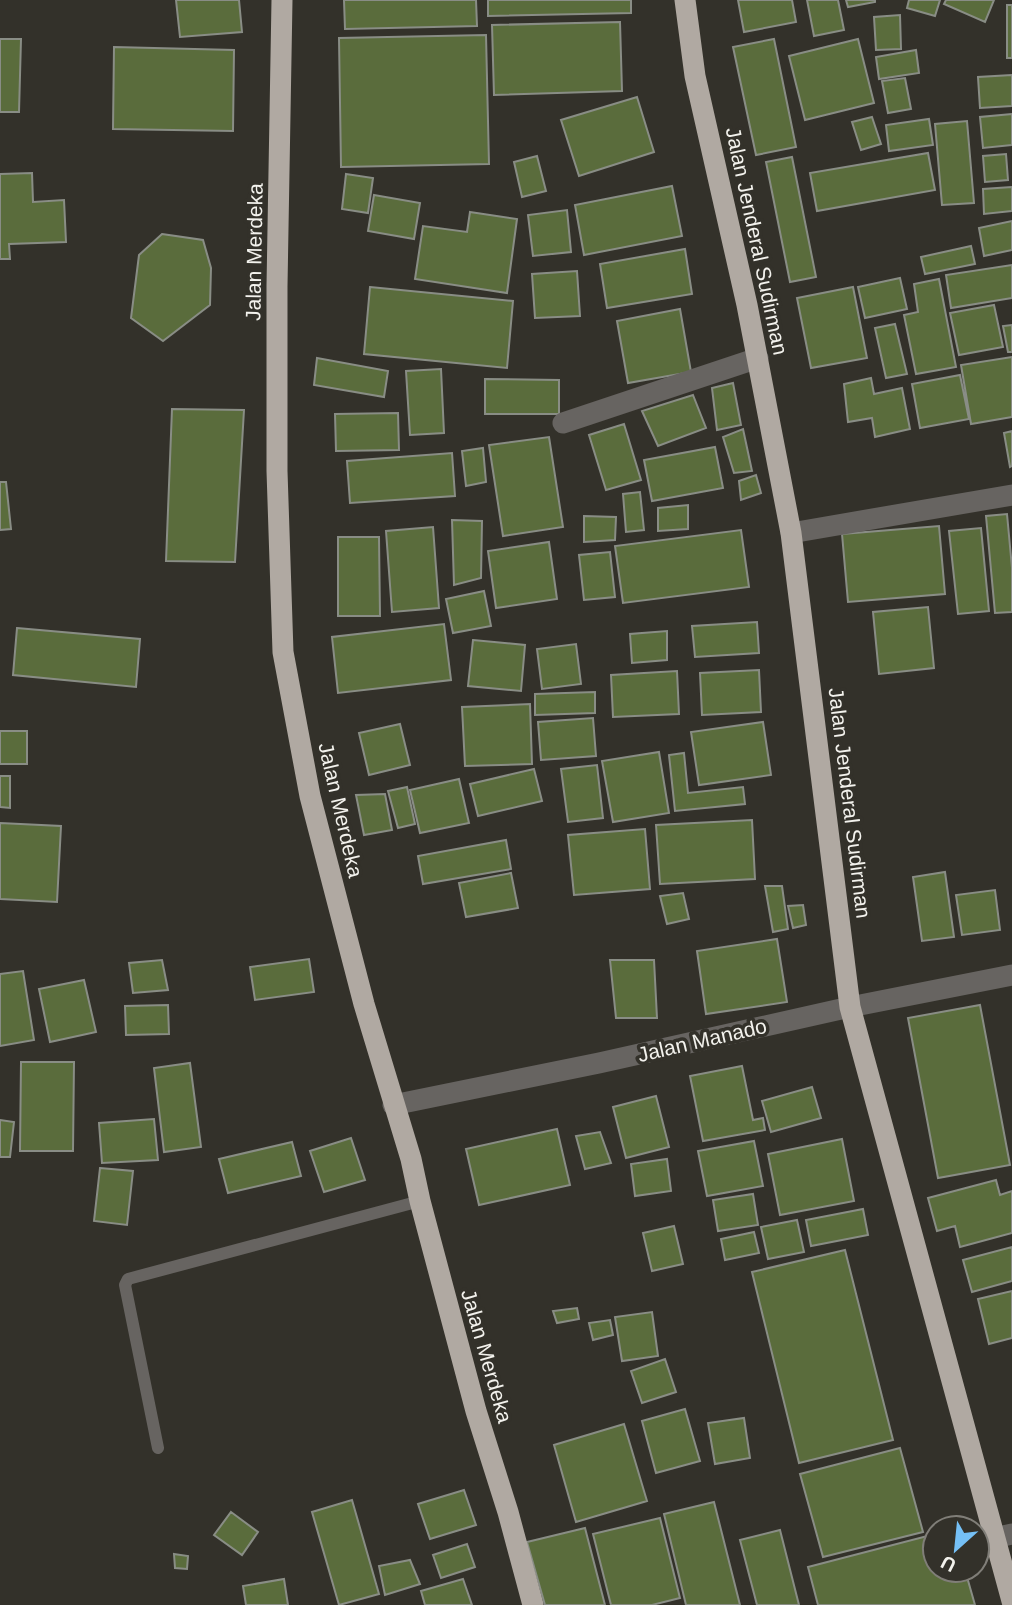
<svg xmlns="http://www.w3.org/2000/svg" width="1012" height="1605" font-family="Helvetica,sans-serif">
  <rect width="100%" height="100%" fill="#33312a"/>
  <path fill="#5a6c3c" stroke="#898d85" stroke-width="2" d="M 176,0 L 239,0 L 242,32 L 180,37 Z
    M 344,0 L 476,0 L 477,26 L 345,29 Z
    M 488,0 L 631,0 L 631,13 L 488,16 Z
    M 738,0 L 792,0 L 796,22 L 744,32 Z
    M 807,0 L 838,0 L 844,30 L 814,36 Z
    M 846,0 L 875,0 L 875,2 L 848,7 Z
    M 909,0 L 940,0 L 935,16 L 907,8 Z
    M 946,0 L 994,0 L 985,22 L 944,4 Z
    M 1007,5 L 1012,5 L 1012,58 L 1007,58 Z
    M 900,15 L 901,49 L 876,50 L 874,17 Z
    M 620,22 L 622,91 L 494,95 L 492,25 Z
    M 486,35 L 489,164 L 341,167 L 339,38 Z
    M 0,39 L 21,39 L 19,112 L 0,112 Z
    M 774,39 L 796,147 L 756,155 L 733,47 Z
    M 858,39 L 874,103 L 805,120 L 789,56 Z
    M 114,47 L 234,50 L 233,131 L 113,129 Z
    M 916,50 L 919,73 L 879,79 L 876,57 Z
    M 1012,75 L 1012,106 L 980,108 L 978,77 Z
    M 905,78 L 911,109 L 888,113 L 882,81 Z
    M 637,97 L 654,152 L 579,176 L 561,120 Z
    M 1012,114 L 1012,145 L 983,148 L 980,117 Z
    M 872,117 L 881,144 L 861,150 L 852,122 Z
    M 929,119 L 933,145 L 889,151 L 886,125 Z
    M 967,121 L 974,203 L 942,205 L 935,124 Z
    M 928,153 L 935,190 L 817,211 L 810,173 Z
    M 1006,154 L 1008,180 L 985,182 L 983,156 Z
    M 537,156 L 546,191 L 522,197 L 514,162 Z
    M 792,157 L 816,277 L 790,282 L 766,162 Z
    M 32,173 L 33,202 L 64,200 L 66,242 L 9,244 L 10,259 L 0,259 L 0,174 Z
    M 346,174 L 373,178 L 368,213 L 342,209 Z
    M 672,186 L 682,236 L 584,255 L 575,205 Z
    M 1012,187 L 1012,211 L 984,214 L 983,189 Z
    M 374,195 L 420,203 L 414,239 L 368,231 Z
    M 567,210 L 571,252 L 533,256 L 528,215 Z
    M 470,212 L 517,219 L 507,293 L 415,279 L 423,226 L 467,232 Z
    M 1012,221 L 1012,250 L 984,256 L 979,228 Z
    M 162,234 L 203,240 L 211,268 L 210,305 L 163,341 L 131,318 L 139,255 Z
    M 971,246 L 975,264 L 925,274 L 921,257 Z
    M 685,249 L 692,294 L 607,308 L 600,264 Z
    M 1012,265 L 1012,298 L 951,308 L 946,275 Z
    M 577,271 L 580,316 L 535,318 L 532,274 Z
    M 900,278 L 907,309 L 865,318 L 858,287 Z
    M 939,279 L 956,367 L 916,374 L 904,315 L 918,312 L 914,284 Z
    M 370,287 L 513,301 L 507,368 L 364,354 Z
    M 853,287 L 867,358 L 811,368 L 797,298 Z
    M 994,305 L 1003,347 L 959,355 L 950,313 Z
    M 680,309 L 691,372 L 628,383 L 617,321 Z
    M 895,324 L 907,374 L 886,378 L 875,328 Z
    M 1012,325 L 1012,352 L 1008,352 L 1003,326 Z
    M 1012,357 L 1012,417 L 971,424 L 961,365 Z
    M 317,358 L 388,371 L 384,397 L 314,385 Z
    M 441,369 L 444,433 L 410,435 L 406,371 Z
    M 960,375 L 969,419 L 920,428 L 912,384 Z
    M 871,378 L 874,394 L 902,388 L 910,429 L 875,437 L 872,418 L 848,422 L 844,384 Z
    M 485,379 L 559,380 L 559,414 L 485,414 Z
    M 733,383 L 741,425 L 717,430 L 712,388 Z
    M 693,395 L 706,428 L 658,446 L 642,411 Z
    M 172,409 L 244,410 L 235,562 L 166,561 Z
    M 398,413 L 399,450 L 336,451 L 335,414 Z
    M 624,424 L 641,480 L 606,490 L 589,435 Z
    M 743,429 L 752,471 L 734,473 L 723,437 Z
    M 1012,431 L 1012,466 L 1010,467 L 1004,433 Z
    M 549,437 L 563,527 L 503,536 L 489,445 Z
    M 715,447 L 723,488 L 652,501 L 644,460 Z
    M 483,448 L 486,482 L 466,486 L 462,451 Z
    M 452,453 L 455,496 L 350,503 L 347,461 Z
    M 756,475 L 761,493 L 741,500 L 739,481 Z
    M 0,482 L 6,482 L 11,529 L 0,530 Z
    M 640,492 L 644,530 L 626,532 L 623,494 Z
    M 688,505 L 688,529 L 658,531 L 658,508 Z
    M 1007,514 L 1012,568 L 1012,612 L 995,613 L 986,516 Z
    M 584,516 L 616,517 L 615,540 L 584,542 Z
    M 452,520 L 482,521 L 481,578 L 454,585 Z
    M 939,526 L 945,594 L 848,602 L 842,534 Z
    M 433,527 L 439,608 L 392,612 L 386,531 Z
    M 981,528 L 989,611 L 958,614 L 949,531 Z
    M 741,530 L 749,587 L 623,603 L 615,546 Z
    M 338,537 L 379,537 L 380,616 L 338,616 Z
    M 549,542 L 557,599 L 496,608 L 488,551 Z
    M 610,552 L 615,597 L 584,600 L 579,555 Z
    M 484,591 L 491,626 L 453,633 L 446,599 Z
    M 928,607 L 934,668 L 879,674 L 873,612 Z
    M 757,622 L 759,653 L 695,657 L 692,626 Z
    M 444,624 L 451,680 L 338,693 L 332,637 Z
    M 17,628 L 140,639 L 136,687 L 13,675 Z
    M 667,631 L 667,660 L 632,663 L 630,634 Z
    M 473,640 L 525,645 L 521,691 L 468,686 Z
    M 576,644 L 581,684 L 542,689 L 537,649 Z
    M 759,670 L 761,712 L 702,715 L 700,673 Z
    M 677,671 L 679,714 L 613,717 L 611,675 Z
    M 595,692 L 595,713 L 535,715 L 535,694 Z
    M 530,704 L 532,764 L 465,766 L 462,707 Z
    M 593,718 L 596,756 L 541,760 L 538,722 Z
    M 763,722 L 771,775 L 699,785 L 691,732 Z
    M 400,724 L 410,765 L 369,775 L 359,733 Z
    M 0,731 L 27,731 L 27,764 L 0,764 Z
    M 659,752 L 669,813 L 613,822 L 602,761 Z
    M 684,753 L 688,793 L 743,787 L 745,804 L 675,811 L 669,755 Z
    M 597,765 L 603,818 L 568,822 L 561,769 Z
    M 534,769 L 542,801 L 478,816 L 470,784 Z
    M 0,776 L 10,776 L 10,808 L 0,807 Z
    M 459,779 L 469,823 L 420,833 L 410,790 Z
    M 407,787 L 415,824 L 398,828 L 388,791 Z
    M 385,794 L 392,830 L 364,835 L 356,795 Z
    M 752,820 L 755,879 L 660,884 L 656,825 Z
    M 0,823 L 61,826 L 57,902 L 0,899 Z
    M 645,829 L 650,889 L 574,895 L 568,835 Z
    M 506,840 L 511,869 L 423,884 L 418,856 Z
    M 945,872 L 954,937 L 922,941 L 913,877 Z
    M 511,873 L 518,908 L 466,917 L 459,883 Z
    M 765,886 L 782,886 L 788,929 L 773,932 Z
    M 995,890 L 1000,930 L 962,935 L 956,895 Z
    M 683,893 L 689,919 L 667,924 L 660,896 Z
    M 803,905 L 806,925 L 793,928 L 788,906 Z
    M 777,939 L 787,1002 L 706,1014 L 697,951 Z
    M 309,959 L 314,992 L 255,1000 L 250,967 Z
    M 162,960 L 168,990 L 133,993 L 129,963 Z
    M 610,960 L 654,960 L 657,1018 L 616,1018 Z
    M 23,971 L 34,1040 L 0,1046 L 0,974 Z
    M 84,980 L 96,1032 L 50,1042 L 39,989 Z
    M 168,1005 L 169,1034 L 126,1035 L 125,1006 Z
    M 980,1005 L 1010,1165 L 938,1178 L 908,1018 Z
    M 21,1062 L 74,1062 L 73,1151 L 20,1151 Z
    M 190,1063 L 201,1147 L 164,1152 L 154,1068 Z
    M 742,1066 L 753,1120 L 763,1118 L 765,1130 L 703,1141 L 690,1076 Z
    M 812,1087 L 821,1118 L 771,1132 L 762,1101 Z
    M 656,1096 L 669,1147 L 626,1158 L 613,1107 Z
    M 154,1119 L 158,1160 L 102,1163 L 99,1123 Z
    M 0,1120 L 14,1122 L 10,1157 L 0,1157 Z
    M 557,1129 L 570,1185 L 479,1205 L 466,1149 Z
    M 600,1132 L 611,1163 L 585,1169 L 576,1136 Z
    M 351,1138 L 365,1180 L 324,1192 L 310,1151 Z
    M 842,1139 L 854,1201 L 780,1215 L 768,1154 Z
    M 754,1141 L 763,1186 L 707,1196 L 698,1151 Z
    M 292,1142 L 301,1176 L 228,1193 L 219,1159 Z
    M 667,1159 L 671,1191 L 635,1196 L 631,1164 Z
    M 100,1168 L 133,1171 L 127,1225 L 94,1221 Z
    M 996,1180 L 1000,1195 L 1012,1191 L 1012,1233 L 960,1247 L 955,1226 L 937,1231 L 928,1198 Z
    M 753,1194 L 758,1225 L 718,1231 L 713,1200 Z
    M 863,1209 L 868,1235 L 811,1246 L 806,1220 Z
    M 797,1220 L 804,1252 L 768,1259 L 761,1227 Z
    M 674,1226 L 683,1264 L 652,1271 L 643,1233 Z
    M 754,1232 L 759,1253 L 725,1260 L 721,1239 Z
    M 1012,1247 L 1012,1281 L 972,1292 L 963,1260 Z
    M 845,1250 L 893,1440 L 799,1463 L 752,1272 Z
    M 1012,1291 L 1012,1338 L 989,1344 L 978,1299 Z
    M 577,1308 L 579,1319 L 557,1323 L 553,1311 Z
    M 652,1312 L 658,1356 L 622,1361 L 615,1317 Z
    M 610,1320 L 613,1335 L 593,1340 L 589,1323 Z
    M 665,1359 L 676,1392 L 642,1403 L 631,1371 Z
    M 685,1409 L 700,1461 L 656,1473 L 642,1421 Z
    M 744,1418 L 750,1458 L 715,1464 L 708,1423 Z
    M 624,1424 L 647,1501 L 576,1522 L 554,1445 Z
    M 900,1448 L 923,1532 L 823,1557 L 800,1474 Z
    M 464,1490 L 476,1525 L 430,1539 L 418,1504 Z
    M 352,1500 L 379,1594 L 339,1605 L 312,1512 Z
    M 714,1502 L 740,1605 L 686,1605 L 664,1514 Z
    M 231,1512 L 258,1532 L 242,1555 L 214,1535 Z
    M 660,1518 L 680,1598 L 652,1605 L 611,1605 L 593,1534 Z
    M 585,1528 L 605,1605 L 545,1605 L 527,1542 Z
    M 780,1530 L 799,1605 L 757,1605 L 740,1540 Z
    M 935,1534 L 935,1570 L 965,1570 L 975,1605 L 818,1605 L 808,1567 Z
    M 467,1544 L 475,1567 L 441,1578 L 433,1555 Z
    M 174,1554 L 188,1556 L 187,1569 L 175,1568 Z
    M 410,1560 L 420,1584 L 385,1595 L 379,1566 Z
    M 284,1579 L 288,1605 L 246,1605 L 243,1586 Z
    M 463,1579 L 472,1605 L 425,1605 L 421,1591 Z"/>
  <g fill="none" stroke-linecap="round" stroke-linejoin="round">
    <path stroke="#676461" stroke-width="12" d="M 158,1448 L 125,1285 L 128,1279 L 420,1201"/>
    <path stroke="#676461" stroke-width="21" d="M 563,423 L 758,358
      M 791,533 L 1012,495
      M 393,1105 L 599,1063 L 850,1007 L 1012,975
      M 994,1538 L 1012,1534"/>
    <path stroke="#b0a9a2" stroke-width="21" d="M 282,0 L 277,286 L 277,471 L 283,652 L 310,796 L 364,1004 L 411,1159 L 420,1201 L 476,1411 L 508,1512 L 533,1605
      M 685,0 L 695,76 L 747,305 L 791,533 L 850,1007 L 1012,1601"/>
  </g>
  <g text-anchor="middle" dominant-baseline="central" stroke-width="7" stroke-linejoin="round" paint-order="stroke">
    <g font-size="21" fill="#f3f2ed" stroke="#33312a">
      <text transform="translate(757 241) rotate(78)">Jalan Jenderal Sudirman</text>
      <text transform="translate(254 252) rotate(-89)">Jalan Merdeka</text>
      <text transform="translate(850 803) rotate(83)">Jalan Jenderal Sudirman</text>
      <text transform="translate(341 810) rotate(77)">Jalan Merdeka</text>
      <text transform="translate(702 1040) rotate(-13)">Jalan Manado</text>
      <text transform="translate(487 1356) rotate(74)">Jalan Merdeka</text>
    </g>
  </g>
  <g transform="translate(956 1549) rotate(207)"><circle r="33" fill="#33312a" stroke="#807e78" stroke-width="2"/>
  <path d="M0-5L12 26L0 18L-12 26Z" fill="#75c0f6"/>
  <text y="-10" font-size="19" font-weight="bold" text-anchor="middle" fill="#f3f2ed">U</text>
  </g>
</svg>
